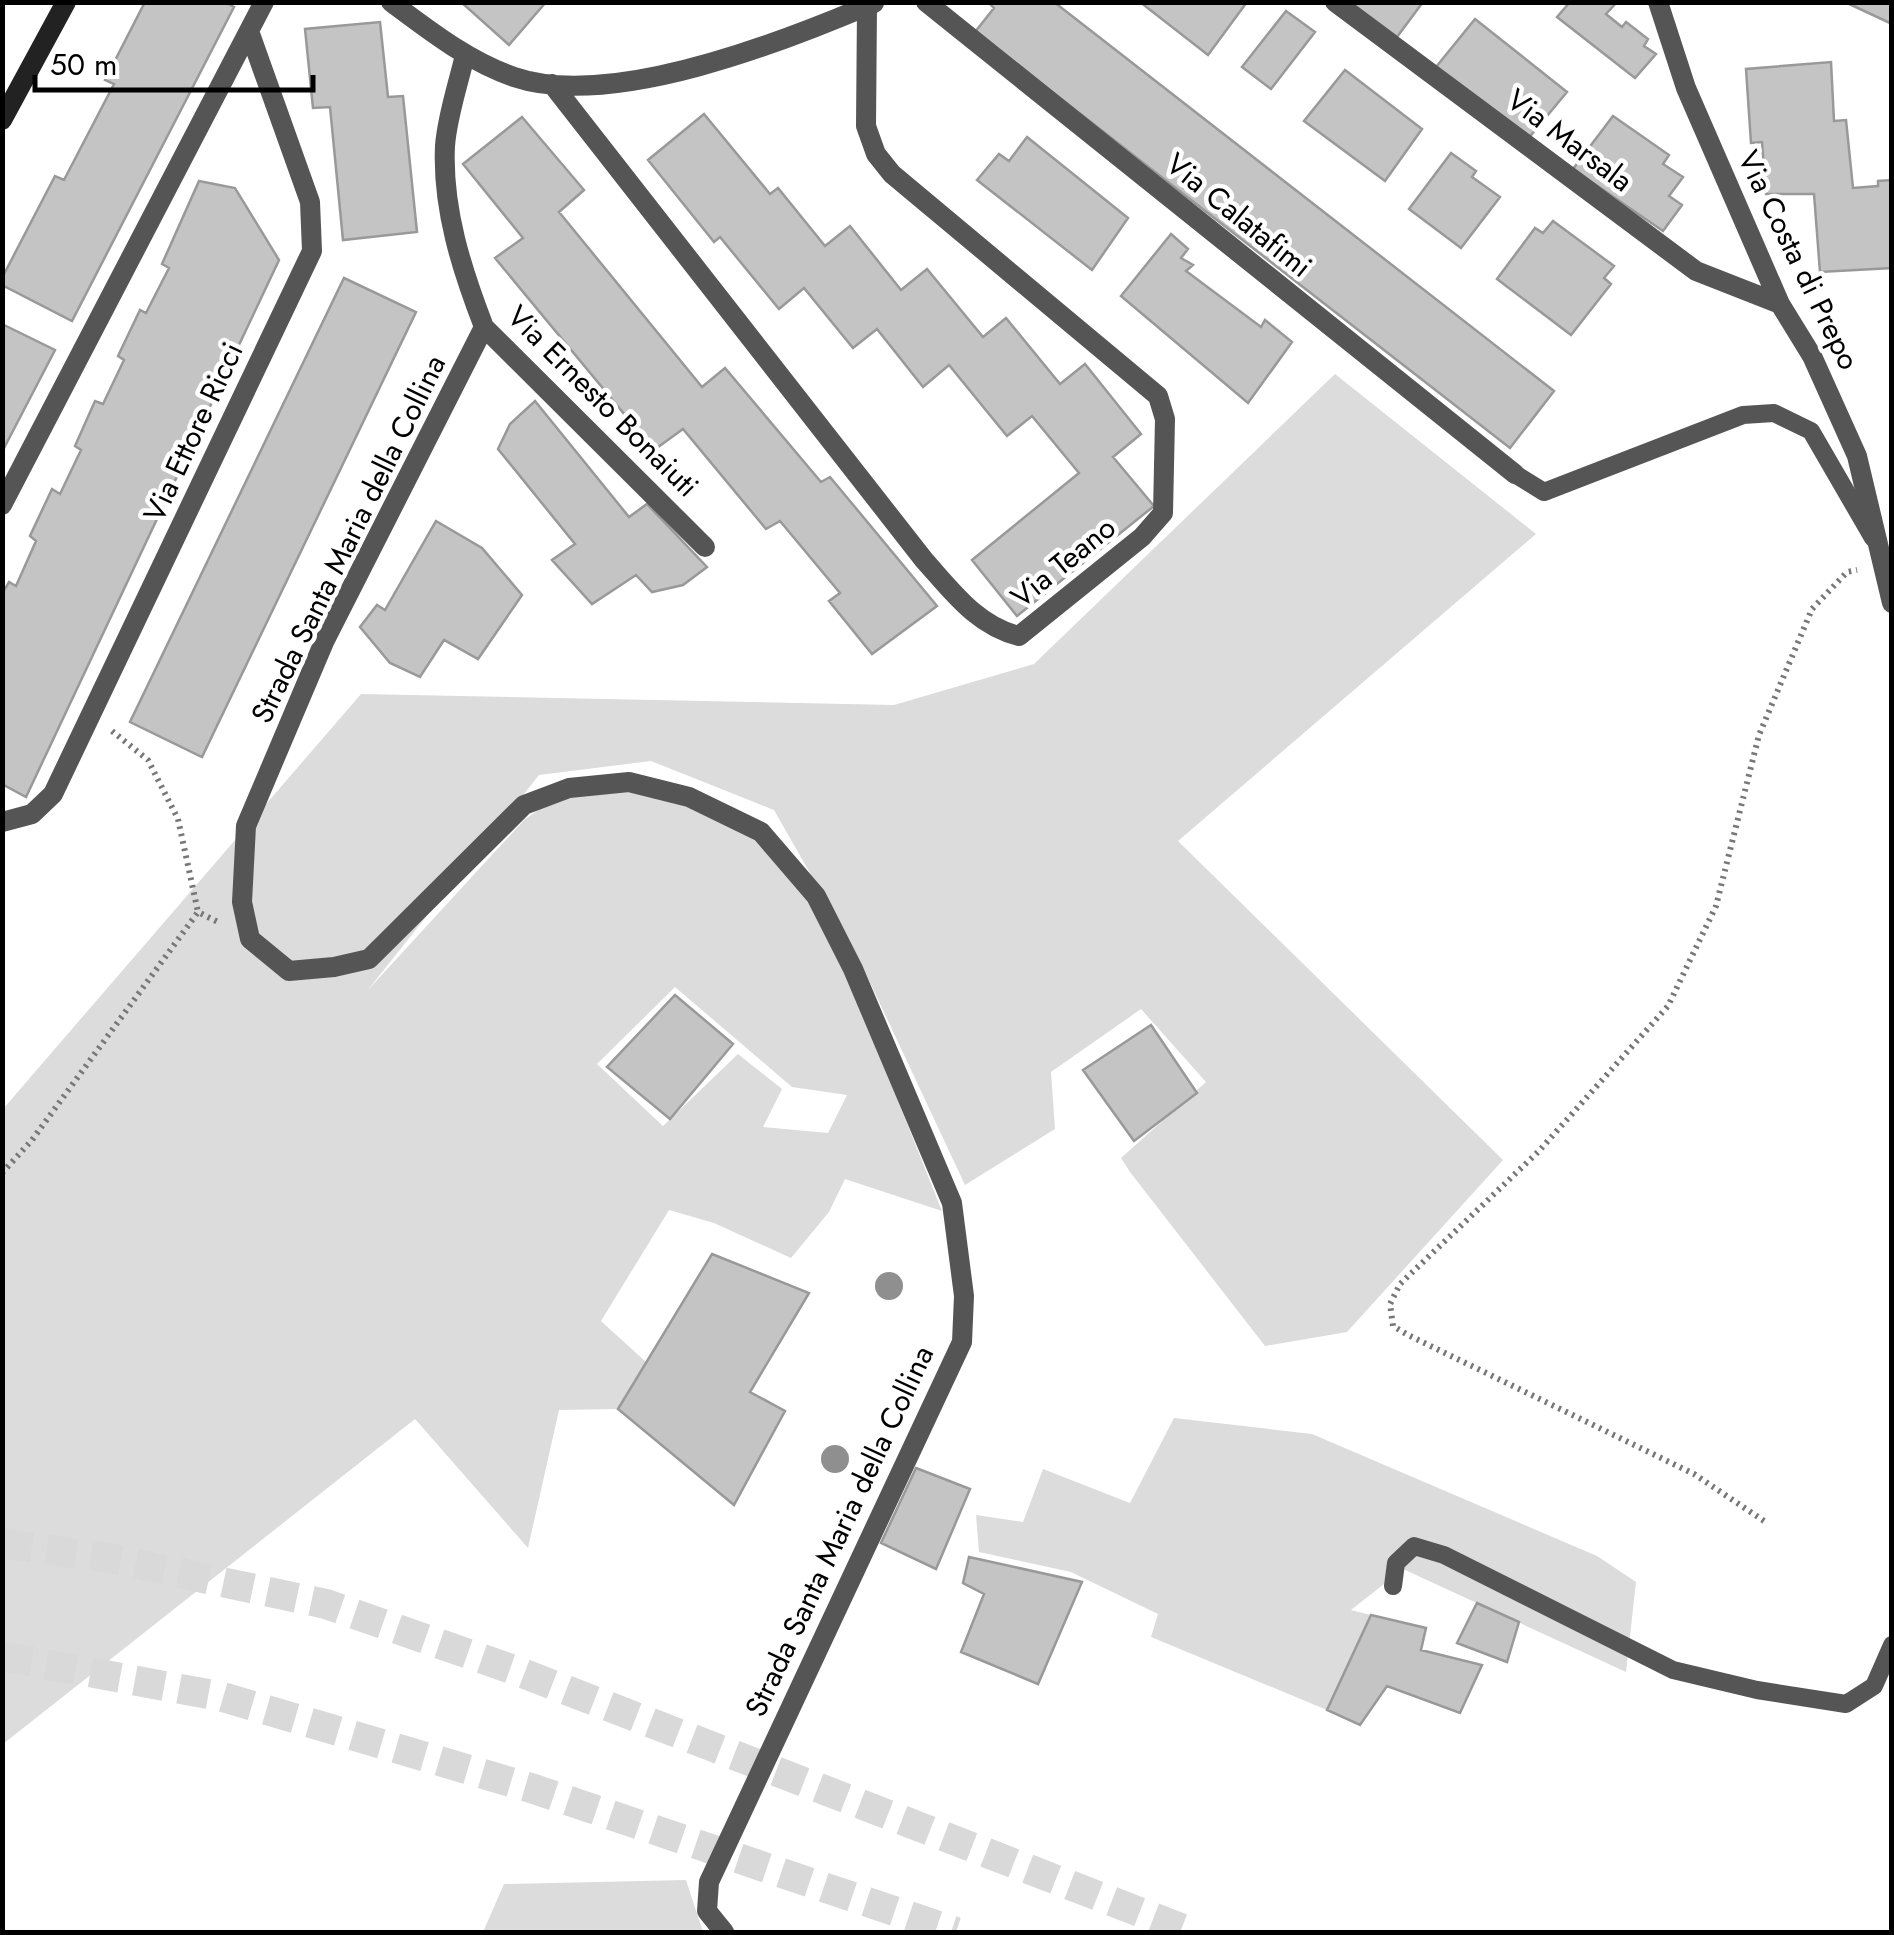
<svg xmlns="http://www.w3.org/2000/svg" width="1894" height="1935" font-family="Jost,sans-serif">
  <rect width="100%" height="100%" fill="#fff"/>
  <path fill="#dcdcdc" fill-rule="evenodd" d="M 1335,374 L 1536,534 L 1178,841 L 1503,1160 L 1347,1332 L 1265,1346 L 1130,1172 L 1121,1158 L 1206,1082 L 1141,1009 L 1051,1072 L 1055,1129 L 965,1185 L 860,961 L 774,810 L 651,761 L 539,775 L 367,991 L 524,820 L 569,788 L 629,782 L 761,832 L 816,896 L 942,1211 L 845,1179 L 829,1212 L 791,1258 L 714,1223 L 669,1210 L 601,1321 L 646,1362 L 618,1409 L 559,1410 L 528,1548 L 415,1419 L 3,1744 L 3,1109 L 361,694 L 894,705 L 1034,664 ZM 675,987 L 792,1087 L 847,1095 L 828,1133 L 763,1127 L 782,1089 L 738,1054 L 663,1126 L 597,1064 Z
    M 1174,1418 L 1312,1434 L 1597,1556 L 1636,1582 L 1626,1672 L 1403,1569 L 1351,1610 L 1371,1615 L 1327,1710 L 1151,1637 L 1158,1614 L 1071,1572 L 979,1552 L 976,1515 L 1023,1522 L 1043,1469 L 1130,1503 Z
    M 686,1880 L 703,1932 L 483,1932 L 504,1884 Z"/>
  <path fill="#c4c4c4" stroke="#999" stroke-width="2.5" d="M 145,2 L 225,2 L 234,7 L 72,321 L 2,285 L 2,278 L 55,176 L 64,180 L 114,84 L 105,80 Z
    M 461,2 L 546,2 L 509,45 Z
    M 988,2 L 1054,2 L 1554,391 L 1510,448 L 975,32 L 994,8 Z
    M 1140,2 L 1247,2 L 1208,55 Z
    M 1350,2 L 1423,2 L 1397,37 Z
    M 1570,2 L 1617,2 L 1606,14 L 1622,27 L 1626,22 L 1648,39 L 1644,46 L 1656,54 L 1635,78 L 1557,17 Z
    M 1845,2 L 1892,2 L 1892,24 Z
    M 1286,11 L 1315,32 L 1271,89 L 1242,67 Z
    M 1475,19 L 1567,92 L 1527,140 L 1436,67 Z
    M 380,22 L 388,97 L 403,96 L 417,232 L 343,240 L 330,107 L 313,108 L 305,29 Z
    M 1831,62 L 1834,121 L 1846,120 L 1853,188 L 1878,186 L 1878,181 L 1892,180 L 1892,268 L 1820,272 L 1814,194 L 1766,194 L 1762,142 L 1751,143 L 1746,69 Z
    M 1345,70 L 1422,129 L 1385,181 L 1304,121 Z
    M 704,114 L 770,194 L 778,188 L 825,246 L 850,226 L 901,290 L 927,269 L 983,337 L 1006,318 L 1060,384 L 1085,364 L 1141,434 L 1113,457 L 1154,506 L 1017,616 L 972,560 L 1079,473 L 1032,416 L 1007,436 L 949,365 L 923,387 L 877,329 L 853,348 L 804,288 L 779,309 L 720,237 L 714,242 L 648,160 Z
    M 1613,116 L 1669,155 L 1663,164 L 1683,177 L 1669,196 L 1682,205 L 1663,231 L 1573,169 Z
    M 522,117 L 584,190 L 559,212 L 702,387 L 725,368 L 821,482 L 830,477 L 937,606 L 872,654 L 829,601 L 840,593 L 780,521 L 766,529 L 683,429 L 654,450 L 495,258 L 523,238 L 463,164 Z
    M 1027,137 L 1128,218 L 1092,270 L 977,180 L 999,154 L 1009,161 Z
    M 1451,153 L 1476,171 L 1472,177 L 1500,197 L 1461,248 L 1409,209 Z
    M 199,181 L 235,188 L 279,260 L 26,797 L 2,784 L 2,594 L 9,582 L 16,586 L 36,541 L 30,536 L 52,489 L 60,494 L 81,450 L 75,446 L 95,401 L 103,404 L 124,360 L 118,356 L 140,310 L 146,313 L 169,268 L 162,264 Z
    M 1553,221 L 1614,266 L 1604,278 L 1611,284 L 1571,335 L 1497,279 L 1535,228 L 1543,233 Z
    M 1171,234 L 1188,249 L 1181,258 L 1193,265 L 1186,271 L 1261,327 L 1265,320 L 1292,342 L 1248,403 L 1121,296 Z
    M 344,278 L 416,312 L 202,757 L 130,722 Z
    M 2,324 L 55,350 L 2,452 Z
    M 535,401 L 629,517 L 647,504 L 707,567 L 683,585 L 652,592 L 636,575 L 592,604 L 552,560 L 575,544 L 498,449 L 510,424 Z
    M 436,521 L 482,548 L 522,595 L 478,659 L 444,640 L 420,677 L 390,663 L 360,627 L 377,605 L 385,610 Z
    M 675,995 L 733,1044 L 670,1119 L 607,1067 Z
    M 1151,1025 L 1197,1093 L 1134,1141 L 1083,1070 Z
    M 712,1254 L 809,1293 L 750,1392 L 785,1411 L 734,1505 L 618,1409 Z
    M 916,1468 L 970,1489 L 936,1569 L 881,1543 Z
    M 969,1557 L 1082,1582 L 1038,1684 L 961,1652 L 984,1594 L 963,1583 Z
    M 1477,1603 L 1519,1622 L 1507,1662 L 1457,1643 Z
    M 1371,1615 L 1426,1628 L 1421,1650 L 1482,1665 L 1460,1713 L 1387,1686 L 1360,1725 L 1327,1710 Z"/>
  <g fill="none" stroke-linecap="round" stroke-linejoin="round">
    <path stroke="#d9d9d9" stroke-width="30" stroke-dasharray="30 15" stroke-linecap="butt" d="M 2,1543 L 113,1559 L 326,1604 L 517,1671 L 1191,1932
      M 2,1656 L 219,1696 L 534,1789 L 956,1932"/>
    <path stroke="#777" stroke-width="6" stroke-dasharray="2.5 5" stroke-linecap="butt" d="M 112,731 L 148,760 L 178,819 L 198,912
      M 2,1173 L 32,1140 L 198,912 L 218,922
      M 1764,1521 L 1694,1474 L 1408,1335 L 1393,1326 L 1390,1304 L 1400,1284 L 1538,1152 L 1668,1006 L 1716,906 L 1759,735 L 1812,609 L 1847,572 L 1857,570"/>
    <path stroke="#555" stroke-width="18" d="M 1515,474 L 1544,492 L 1743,415 L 1774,413 L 1811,431 L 1873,538
      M 1393,1586 L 1396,1563 L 1414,1546 L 1444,1555 L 1673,1670 L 1757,1690 L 1846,1704 L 1874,1686 L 1892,1645"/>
    <path stroke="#555" stroke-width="20" d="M 391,2 C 430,31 468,61 514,77 C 611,110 783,42 874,3
      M 926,2 L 1515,474
      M 1335,2 L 1696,271 L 1780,304
      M 1658,2 L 1686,88 L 1780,304 L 1812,356 L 1857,456 L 1892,603
      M 465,55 C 458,85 447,117 445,146 C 442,209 462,270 484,327 L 705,547
      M 552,84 L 924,560 C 952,591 977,626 1019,636 L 1142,537 L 1163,513 L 1165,419 L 1158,396 L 892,174 L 876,154 L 866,126 L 867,6
      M 484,327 L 324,642 L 246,826 L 242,902 L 250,939 L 289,971 L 334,967 L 369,959 L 524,805 L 569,788 L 629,782 L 689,797 L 761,832 L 816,896 L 853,969 L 952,1203 L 964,1296 L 962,1342 L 709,1882 L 707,1911 L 724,1932
      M 2,505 L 264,2
      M 2,822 L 32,814 L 53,794 L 312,251 L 310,202 L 249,31"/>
    <path stroke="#222" stroke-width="20" d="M 2,120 L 66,2"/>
  </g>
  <g fill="#8f8f8f">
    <circle cx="889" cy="1286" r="14"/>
    <circle cx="835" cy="1459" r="14"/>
  </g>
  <g text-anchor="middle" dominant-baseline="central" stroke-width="9" stroke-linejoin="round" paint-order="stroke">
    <g font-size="30" fill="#000" stroke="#fff">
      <text transform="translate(1570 140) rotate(37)">Via Marsala</text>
      <text transform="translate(1239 215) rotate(39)">Via Calatafimi</text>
      <text transform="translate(1799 260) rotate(64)">Via Costa di Prepo</text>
      <text transform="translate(603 401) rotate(45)">Via Ernesto Bonaiuti</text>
      <text transform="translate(193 432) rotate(-65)">Via Ettore Ricci</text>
      <text transform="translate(348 539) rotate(-64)">Strada Santa Maria della Collina</text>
      <text transform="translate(1063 562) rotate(-39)">Via Teano</text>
      <text transform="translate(839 1531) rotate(-65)">Strada Santa Maria della Collina</text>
    </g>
  </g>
  <rect width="1894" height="1935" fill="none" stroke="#000000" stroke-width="10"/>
  <path d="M35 75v15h278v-15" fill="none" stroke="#000000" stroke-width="5"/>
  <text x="50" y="75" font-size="30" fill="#000000" stroke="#ffffff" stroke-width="8" paint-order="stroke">50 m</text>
</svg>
